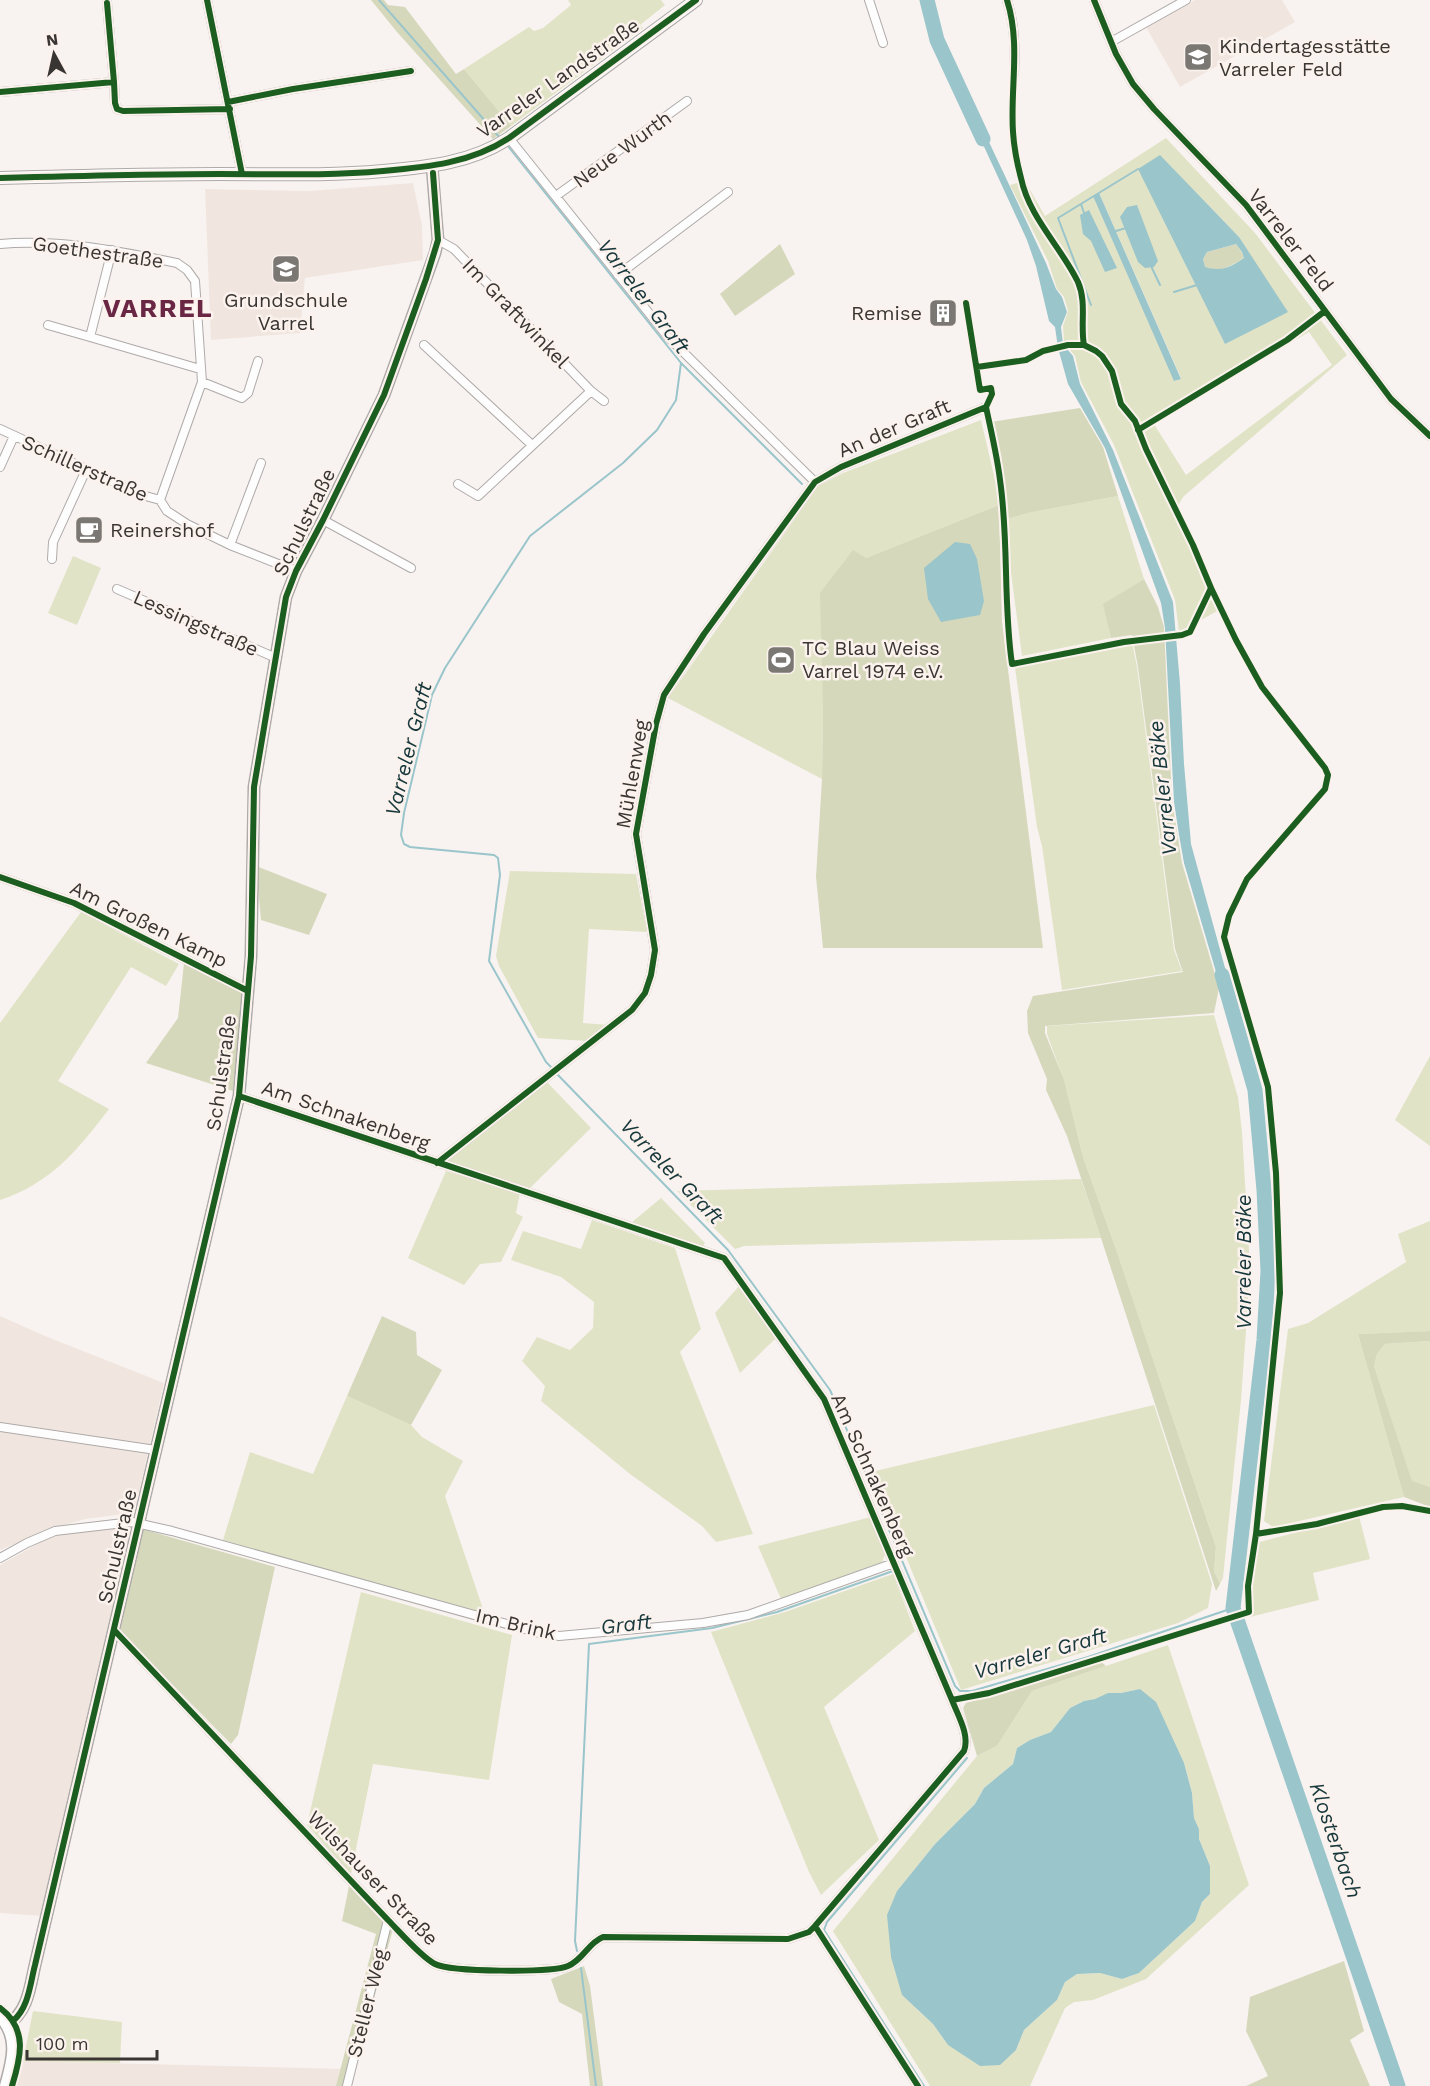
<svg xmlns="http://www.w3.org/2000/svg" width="1430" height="2086" font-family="'Work Sans',sans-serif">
  <rect width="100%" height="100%" fill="#f8f3f0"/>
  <path fill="#f1e6df" d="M 1195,0 L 1282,0 L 1295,22 L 1180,87 L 1146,27 Z
    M 413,183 L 422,225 L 423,260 L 305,278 L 300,333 L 211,340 L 205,189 L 309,191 Z
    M 0,1316 L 45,1336 L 164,1383 L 134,1513 L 85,1519 L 54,1528 L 0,1550 Z
    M 134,1527 L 42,1916 L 0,1913 L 0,1565 L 53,1535 Z
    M 23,2061 L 347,2069 L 343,2086 L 17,2086 Z"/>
  <path fill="#e1e3c6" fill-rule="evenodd" d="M 568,0 L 661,0 L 665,5 L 640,25 L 643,28 L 511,126 L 464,69 L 529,27 L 534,31 L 543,28 L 571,5 Z
    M 1166,138 L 1255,233 L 1347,355 L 1183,497 L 1174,513 L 1219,610 L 1179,632 L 1175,600 L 1114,445 L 1081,382 L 1075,356 L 1064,343 L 1063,326 L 1068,311 L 1064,297 L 1057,289 L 1048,261 L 1010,185 L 1025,181 L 1045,216 ZM 1160,156 L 1239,237 L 1225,344 L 1193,276 ZM 1099,193 L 1181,378 L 1175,381 L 1094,196 ZM 1309,332 L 1332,365 L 1186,475 L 1154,424 Z
    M 981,420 L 995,480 L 999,505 L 866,558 L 823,707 L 822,779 L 668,698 L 818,486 L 843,473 Z
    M 1118,496 L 1144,579 L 1104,604 L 1111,638 L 1022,656 L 1004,520 L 1028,513 Z
    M 73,556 L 101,568 L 77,625 L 48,613 Z
    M 1131,637 L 1137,667 L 1174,950 L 1182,971 L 1062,990 L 1042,846 L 1037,827 L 1014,660 Z
    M 510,871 L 636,874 L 647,932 L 589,929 L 583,1023 L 609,1025 L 587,1041 L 538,1038 L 499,966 L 496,956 Z
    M 81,912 L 179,964 L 166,986 L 131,967 L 58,1081 L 109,1109 C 77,1151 51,1183 0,1200 L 0,1023 Z
    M 1214,1015 L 1238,1097 L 1242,1132 L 1249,1251 L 1248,1302 L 1241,1400 L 1223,1578 L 1220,1584 L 1214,1571 L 1216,1547 L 1118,1255 L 1083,1157 L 1064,1081 L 1047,1034 L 1047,1026 Z
    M 1430,1056 L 1430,1146 L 1395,1120 Z
    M 547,1082 L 591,1128 L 530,1188 L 443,1160 Z
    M 446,1171 L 520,1193 L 516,1213 L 523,1217 L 501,1262 L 480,1264 L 464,1285 L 408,1258 Z
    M 1081,1179 L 1101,1238 L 744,1246 L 735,1249 L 677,1191 Z
    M 661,1198 L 705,1243 L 703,1247 L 631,1223 Z
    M 592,1220 L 675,1248 L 701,1329 L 680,1352 L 753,1534 L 716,1542 L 702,1526 L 630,1474 L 541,1401 L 545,1386 L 522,1361 L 537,1337 L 570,1350 L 593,1328 L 594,1302 L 561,1277 L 511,1260 L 523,1231 L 581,1249 Z
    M 1430,1221 L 1430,1331 L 1358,1334 L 1404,1497 L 1273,1527 L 1264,1521 L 1288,1329 L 1308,1323 L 1406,1262 L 1398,1234 Z
    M 740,1285 L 776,1338 L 740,1373 L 715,1313 Z
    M 1430,1341 L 1430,1487 L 1412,1482 L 1374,1366 L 1377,1354 L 1385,1344 Z
    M 347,1396 L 411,1425 L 422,1437 L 463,1461 L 445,1496 L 485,1615 L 223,1540 L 250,1452 L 313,1474 Z
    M 1154,1405 L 1212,1584 L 1208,1608 L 1178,1623 L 961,1690 L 871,1472 Z
    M 1359,1516 L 1370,1559 L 1313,1573 L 1319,1600 L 1250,1617 L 1250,1586 L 1256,1543 Z
    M 871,1517 L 886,1552 L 882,1562 L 781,1599 L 758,1546 Z
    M 893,1574 L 915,1631 L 824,1707 L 879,1840 L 821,1895 L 809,1872 L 711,1632 L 785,1612 Z
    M 361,1592 L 512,1635 L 489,1780 L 373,1764 L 351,1874 L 307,1825 Z
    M 1168,1645 L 1249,1885 L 1146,1979 L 1093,2000 L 1074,2002 L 1065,2008 L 1030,2086 L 930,2086 L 833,1931 L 977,1756 L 997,1746 L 1032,1691 ZM 1140,1689 L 1184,1763 L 1192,1793 L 1194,1818 L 1199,1829 L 1199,1839 L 1210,1866 L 1210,1894 L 1202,1902 L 1195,1921 L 1139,1973 L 1122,1979 L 1100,1973 L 1077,1974 L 1065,1982 L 1057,2000 L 1024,2030 L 1016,2050 L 948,2045 L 933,2024 L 902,1995 L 897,1891 L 935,1844 L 975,1804 L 984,1788 L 1013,1764 L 1017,1748 L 1030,1740 L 1051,1732 L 1070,1708 L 1084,1701 L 1095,1699 L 1108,1694 L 1121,1693 Z
    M 33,2011 L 122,2022 L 120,2063 L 23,2061 Z"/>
  <path fill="#d6d8bb" d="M 371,0 L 384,0 L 388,5 L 405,7 L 456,74 L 464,69 L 511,126 L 493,139 L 397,32 Z
    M 780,244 L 795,274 L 735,316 L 720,294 Z
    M 1236,244 L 1244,257 C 1230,267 1222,272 1205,268 L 1203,259 L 1207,252 Z
    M 1080,408 L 1103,447 L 1118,496 L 1028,513 L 1004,520 L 1002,478 L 991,422 Z
    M 999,505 L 1002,622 L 1043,948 L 823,948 L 816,877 L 822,779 L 823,707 L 820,593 L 853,550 L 866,558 Z
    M 1144,579 L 1158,607 L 1164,627 L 1172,801 L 1182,863 L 1219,988 L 1214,1013 L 1045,1026 L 1045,1033 L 1064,1080 L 1083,1157 L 1118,1255 L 1216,1547 L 1214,1571 L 1220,1584 L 1216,1591 L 1101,1238 L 1067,1136 L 1046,1090 L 1047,1079 L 1028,1033 L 1027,1011 L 1033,996 L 1183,972 L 1175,949 L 1138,667 L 1132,635 L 1111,638 L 1103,604 Z
    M 256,866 L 327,894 L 309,935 L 261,920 Z
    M 184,963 L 245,993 L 233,1091 L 146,1063 L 178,1018 Z
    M 382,1316 L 416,1332 L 417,1355 L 442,1370 L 411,1425 L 347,1396 Z
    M 1430,1331 L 1430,1341 L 1385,1344 L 1377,1354 L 1374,1366 L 1412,1481 L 1430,1487 L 1430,1507 L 1404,1497 L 1358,1334 Z
    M 142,1529 L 275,1567 L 238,1735 L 231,1744 L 120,1631 Z
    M 1100,1661 L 1106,1666 L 1032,1691 L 997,1746 L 977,1756 L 963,1708 L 966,1703 Z
    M 349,1886 L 393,1929 L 350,2086 L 336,2086 L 376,1934 L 342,1921 Z
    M 1344,1961 L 1364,2031 L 1350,2040 L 1370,2086 L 1246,2086 L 1268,2076 L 1246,2031 L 1250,1997 Z
    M 584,1966 L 590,1986 L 603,2086 L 590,2086 L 582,2014 L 559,2002 L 551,1979 Z"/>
  <path fill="#9ac5cb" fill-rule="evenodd" d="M 974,120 L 980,123 L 1046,263 L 1056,289 L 1062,297 L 1067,312 L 1061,327 L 1063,344 L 1073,356 L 1080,384 L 1113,450 L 1173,602 L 1180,684 L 1184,764 L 1191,844 L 1230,986 L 1227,994 L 1221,989 L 1184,863 L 1179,835 L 1174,802 L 1165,628 L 1161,603 L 1105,448 L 1068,384 L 1058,348 L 1055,327 L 1049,321 L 1036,266 L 1027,240 L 975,127 Z
    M 1160,155 L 1239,237 L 1288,312 L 1225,344 L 1138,169 ZM 1236,244 L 1242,252 L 1244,258 C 1231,267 1221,272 1205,267 L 1203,259 L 1207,252 Z
    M 1099,193 L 1181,379 L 1174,381 L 1093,196 Z
    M 1137,205 L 1158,261 L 1154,267 L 1145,268 L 1138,262 L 1120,217 L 1127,207 Z
    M 1089,210 L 1117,268 L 1105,272 L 1091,241 L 1083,234 L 1080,215 Z
    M 955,542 L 970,544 L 977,559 L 984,601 L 980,615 L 941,622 L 928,599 L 924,568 Z
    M 1140,1689 L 1156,1702 L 1184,1763 L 1192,1793 L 1194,1818 L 1199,1829 L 1199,1839 L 1210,1866 L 1210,1894 L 1202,1902 L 1195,1921 L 1139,1973 L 1122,1979 L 1100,1973 L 1077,1974 L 1065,1982 L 1057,2000 L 1024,2030 L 1016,2050 L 1000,2065 L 980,2066 L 948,2045 L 933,2024 L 902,1995 L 891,1957 L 887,1915 L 897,1891 L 935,1844 L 975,1804 L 984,1788 L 1013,1764 L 1017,1748 L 1030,1740 L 1051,1732 L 1070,1708 L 1084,1701 L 1095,1699 L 1108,1693 L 1121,1693 Z"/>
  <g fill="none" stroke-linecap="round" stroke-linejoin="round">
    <path stroke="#9ac5cb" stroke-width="2" d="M 379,0 L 501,139
      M 507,145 L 681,363 L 676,400 L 657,430 L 623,463 L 530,536 L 445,668 L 432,695 L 404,813 L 401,835 L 404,844 L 410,847 L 494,855 L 498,858 L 500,875 L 489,961 L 546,1062 L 552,1068
      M 1081,204 L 1084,213
      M 1116,231 L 1126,228
      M 1151,266 L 1160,285
      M 1174,292 L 1197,285
      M 1091,305 L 1058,218 L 1138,169
      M 681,363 L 802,484
      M 556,1073 L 728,1250 L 830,1390 L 955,1686 L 960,1691 L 972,1691 L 1088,1657 L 1233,1608
      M 577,1951 L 575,1941 L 589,1644 L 712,1628 L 777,1612 L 893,1571
      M 581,1968 L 596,2086
      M 924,2086 L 824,1930 L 827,1922 L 967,1758"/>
    <path stroke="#9ac5cb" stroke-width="15" d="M 927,0 L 937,40 L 983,139
      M 1222,975 L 1255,1090 L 1264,1190 L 1268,1271 L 1264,1340 L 1233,1608 L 1398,2086"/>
    <g stroke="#aeaaa8" stroke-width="10">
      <path id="minor" d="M 207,0 L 242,174
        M 869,0 L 883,43
        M 1007,0 C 1015,25 1015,48 1014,74
        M 1094,0 L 1116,54 L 1133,84 L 1154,109 L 1246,205 L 1391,399 L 1430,436
        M 107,3 L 114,82
        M 1111,42 L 1186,0
        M 0,92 L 114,82 L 115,103 L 117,109 L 123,111 L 230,109
        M 228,102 L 293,89 L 411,71
        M 509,138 L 668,337 L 815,482
        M 556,196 L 687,101
        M 438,240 L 454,249 L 591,391 L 478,496 L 458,484
        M 0,244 C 60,239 118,251 177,263 L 187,270 L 195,281 L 202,382
        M 112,250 L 90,337 L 200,369
        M 618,275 L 728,192
        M 48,325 L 90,337
        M 424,345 L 532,445
        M 591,391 L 604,401
        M 0,429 L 142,495 L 160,500 L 167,511 L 187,524 L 230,545 L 296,571
        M 0,467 L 14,436
        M 160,500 L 202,382 L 242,398 L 248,393 L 258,361
        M 323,520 L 411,568
        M 230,545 L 261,463
        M 52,559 L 53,542 L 86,470
        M 117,589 L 274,657
        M 0,877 L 74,903 L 248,991
        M 437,1163 L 632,1010 L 645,993 L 651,975 L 655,950 L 636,834 L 656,724 L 664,695 L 704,634 L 815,482 L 841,467 L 986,407
        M 0,1427 L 156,1450
        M 0,1558 L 27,1543 L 55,1531 L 132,1522 L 172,1531 L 539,1633 L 559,1636 L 703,1623 L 748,1615 L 894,1563
        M 114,1630 L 388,1920 C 399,1931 421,1957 435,1964 C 451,1972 551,1973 568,1966 C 583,1960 588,1943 603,1937 L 788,1939 L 809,1932 L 815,1926 L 964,1751 C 970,1735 958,1716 952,1700 L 824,1399 L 724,1258 L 239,1096
        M 815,1926 L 918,2086
        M 347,2086 L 388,1920"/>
    </g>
    <g stroke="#aeaaa8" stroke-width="13">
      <path id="tertiary" d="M 0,2017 C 19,2038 12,2061 5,2086
        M 7,2025 C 28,2012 30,1987 35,1965 L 239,1096 L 251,956 L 254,787 L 286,597 L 296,571 L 323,520 L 384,395 L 435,253 L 438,240 L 432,166"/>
    </g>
    <g stroke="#aeaaa8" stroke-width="14">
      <path id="secondary" d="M 0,178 C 73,176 146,174 219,174 C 274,174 328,176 383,171 C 428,167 471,163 509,138 L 696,0"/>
    </g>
    <use href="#minor" stroke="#fefdfd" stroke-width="8"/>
    <use href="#tertiary" stroke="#fefdfd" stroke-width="10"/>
    <use href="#secondary" stroke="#fefdfd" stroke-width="12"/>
    <g stroke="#fcf2ed" stroke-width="10">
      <path id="cycleway" d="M 207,0 L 242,174
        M 1007,0 C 1021,44 1010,88 1013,132 C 1014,147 1017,163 1021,178 C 1029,217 1061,247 1078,282 C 1087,303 1080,324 1084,345
        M 1094,0 L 1116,54 L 1133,84 L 1154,109 L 1246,205 L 1391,399 L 1430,436
        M 107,3 L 114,82
        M 0,92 L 114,82 L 115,103 L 117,109 L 123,111 L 230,109
        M 228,102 L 293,89 L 411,71
        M 0,178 C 73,176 146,174 219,174 C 274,174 328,176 383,171 C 428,167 471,163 509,138 L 696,0
        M 986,407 C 991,431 997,455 1000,480 C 1009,541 1003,603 1012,664 L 1124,642 L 1182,635 L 1190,632 L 1211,588
        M 1138,430 L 1287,340 L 1325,311
        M 0,877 L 74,903 L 248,991
        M 437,1163 L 632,1010 L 645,993 L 651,975 L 655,950 L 636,834 L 656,724 L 664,695 L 704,634 L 815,482 L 841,467 L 986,407 L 992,394 L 991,388 L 980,390 L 966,303
        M 1256,1534 L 1317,1524 L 1383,1507 L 1402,1506 L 1430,1511
        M 114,1630 L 388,1920 C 399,1931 421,1957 435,1964 C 451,1972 551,1973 568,1966 C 583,1960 588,1943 603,1937 L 788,1939 L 809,1932 L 815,1926 L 964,1751 C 970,1735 958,1716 952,1700 L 824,1399 L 724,1258 L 239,1096
        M 952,1700 L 989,1693 L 1249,1612 L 1248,1586 L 1256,1534 L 1280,1293 L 1276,1173 L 1268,1087 L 1224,937 L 1229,916 L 1247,879 L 1325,789 L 1328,775 L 1325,768 L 1262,687 L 1236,640 L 1211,588 L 1193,545 L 1146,449 L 1135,421 L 1121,404 L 1112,371 L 1102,356 L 1096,351 L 1084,345 L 1068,345 L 1043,351 L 1026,360 L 977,367
        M 815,1926 L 918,2086
        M 0,2008 C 28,2029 21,2057 12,2086
        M 13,2021 C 29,2007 30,1984 35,1965 L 239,1096 L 251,956 L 254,787 L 286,597 L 296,571 L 323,520 L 384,395 L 426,279 L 438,240 L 433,173"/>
    </g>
    <use href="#cycleway" stroke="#1b5e20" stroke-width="6"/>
  </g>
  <defs>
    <g id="school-square" transform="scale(1.5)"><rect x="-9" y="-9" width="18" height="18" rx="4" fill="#7b7874" stroke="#fcf2ed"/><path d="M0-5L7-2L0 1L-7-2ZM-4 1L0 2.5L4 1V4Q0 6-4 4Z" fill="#fff"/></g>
    <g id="building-square" transform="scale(1.5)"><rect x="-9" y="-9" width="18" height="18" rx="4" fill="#7b7874" stroke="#fcf2ed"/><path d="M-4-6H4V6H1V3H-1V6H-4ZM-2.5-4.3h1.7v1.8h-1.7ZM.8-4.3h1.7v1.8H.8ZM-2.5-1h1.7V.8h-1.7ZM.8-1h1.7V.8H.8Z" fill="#fff"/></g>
    <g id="cafe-square" transform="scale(1.5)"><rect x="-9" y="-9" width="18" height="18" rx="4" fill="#7b7874" stroke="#fcf2ed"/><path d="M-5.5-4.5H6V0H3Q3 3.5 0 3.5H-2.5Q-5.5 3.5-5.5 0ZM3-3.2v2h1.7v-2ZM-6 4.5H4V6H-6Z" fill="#fff"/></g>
    <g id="stadium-square" transform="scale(1.5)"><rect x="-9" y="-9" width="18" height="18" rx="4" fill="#7b7874" stroke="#fcf2ed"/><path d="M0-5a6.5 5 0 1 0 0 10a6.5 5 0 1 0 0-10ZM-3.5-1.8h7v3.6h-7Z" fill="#fff"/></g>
  </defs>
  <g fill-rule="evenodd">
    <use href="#school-square" x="1198" y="57"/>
    <use href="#school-square" x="286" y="269"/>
    <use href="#building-square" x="943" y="313"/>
    <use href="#cafe-square" x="89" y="530"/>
    <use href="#stadium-square" x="781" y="660"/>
  </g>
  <g text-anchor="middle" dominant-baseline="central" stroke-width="5" stroke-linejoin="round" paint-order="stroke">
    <g font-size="20" fill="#383532" stroke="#fcf2ed" text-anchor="start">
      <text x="1219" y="46">Kindertagesstätte<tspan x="1219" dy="23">Varreler Feld</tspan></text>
      <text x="286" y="300" text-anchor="middle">Grundschule<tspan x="286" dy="23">Varrel</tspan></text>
      <text x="922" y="313" text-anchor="end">Remise</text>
      <text x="110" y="530">Reinershof</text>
      <text x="802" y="648">TC Blau Weiss<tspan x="802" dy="23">Varrel 1974 e.V.</tspan></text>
    </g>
    <g font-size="20" fill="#383532" stroke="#fcf2ed">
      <text transform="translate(558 78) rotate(-35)">Varreler Landstraße</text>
      <text transform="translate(622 149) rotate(-36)">Neue Wurth</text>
      <text transform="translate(1291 240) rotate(52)">Varreler Feld</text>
      <text transform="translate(98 252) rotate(8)">Goethestraße</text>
      <text transform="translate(516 313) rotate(46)">Im Graftwinkel</text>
      <text transform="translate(894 428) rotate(-23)">An der Graft</text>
      <text transform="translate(85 468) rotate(24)">Schillerstraße</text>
      <text transform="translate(304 522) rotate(-64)">Schulstraße</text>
      <text transform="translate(196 623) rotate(24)">Lessingstraße</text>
      <text transform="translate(632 774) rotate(-80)">Mühlenweg</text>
      <text transform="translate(149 924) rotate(26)">Am Großen Kamp</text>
      <text transform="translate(221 1073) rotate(-82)">Schulstraße</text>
      <text transform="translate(346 1115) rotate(19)">Am Schnakenberg</text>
      <text transform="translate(873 1475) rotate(66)">Am Schnakenberg</text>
      <text transform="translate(117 1546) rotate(-77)">Schulstraße</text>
      <text transform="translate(516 1624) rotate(13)">Im Brink</text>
      <text transform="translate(373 1878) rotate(46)">Wilshauser Straße</text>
      <text transform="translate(367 2003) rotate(-76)">Steller Weg</text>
    </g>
    <g font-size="21" font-style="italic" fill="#16373b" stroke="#fcf2ed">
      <text transform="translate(644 296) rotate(53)">Varreler Graft</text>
      <text transform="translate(408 749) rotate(-76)">Varreler Graft</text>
      <text transform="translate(1162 788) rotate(-96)">Varreler Bäke</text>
      <text transform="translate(672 1171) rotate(46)">Varreler Graft</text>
      <text transform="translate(1243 1262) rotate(-90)">Varreler Bäke</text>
      <text transform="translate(626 1624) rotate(-7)">Graft</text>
      <text transform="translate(1040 1653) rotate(-16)">Varreler Graft</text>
      <text transform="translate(1336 1840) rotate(71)">Klosterbach</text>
    </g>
    <g font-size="26" font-weight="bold" letter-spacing="1.5" fill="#692744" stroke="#fcf2ed">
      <text x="158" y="308">VARREL</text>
    </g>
  </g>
  <g transform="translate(54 54) rotate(352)" stroke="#fcf2ed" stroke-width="4.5" paint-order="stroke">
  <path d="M0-4.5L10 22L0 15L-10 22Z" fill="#383532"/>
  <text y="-9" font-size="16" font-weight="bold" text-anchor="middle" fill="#383532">N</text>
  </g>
  <path d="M27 2050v9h130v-9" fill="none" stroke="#383532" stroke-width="3"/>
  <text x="36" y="2050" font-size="18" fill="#383532" stroke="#fcf2ed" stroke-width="4.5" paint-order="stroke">100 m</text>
</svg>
